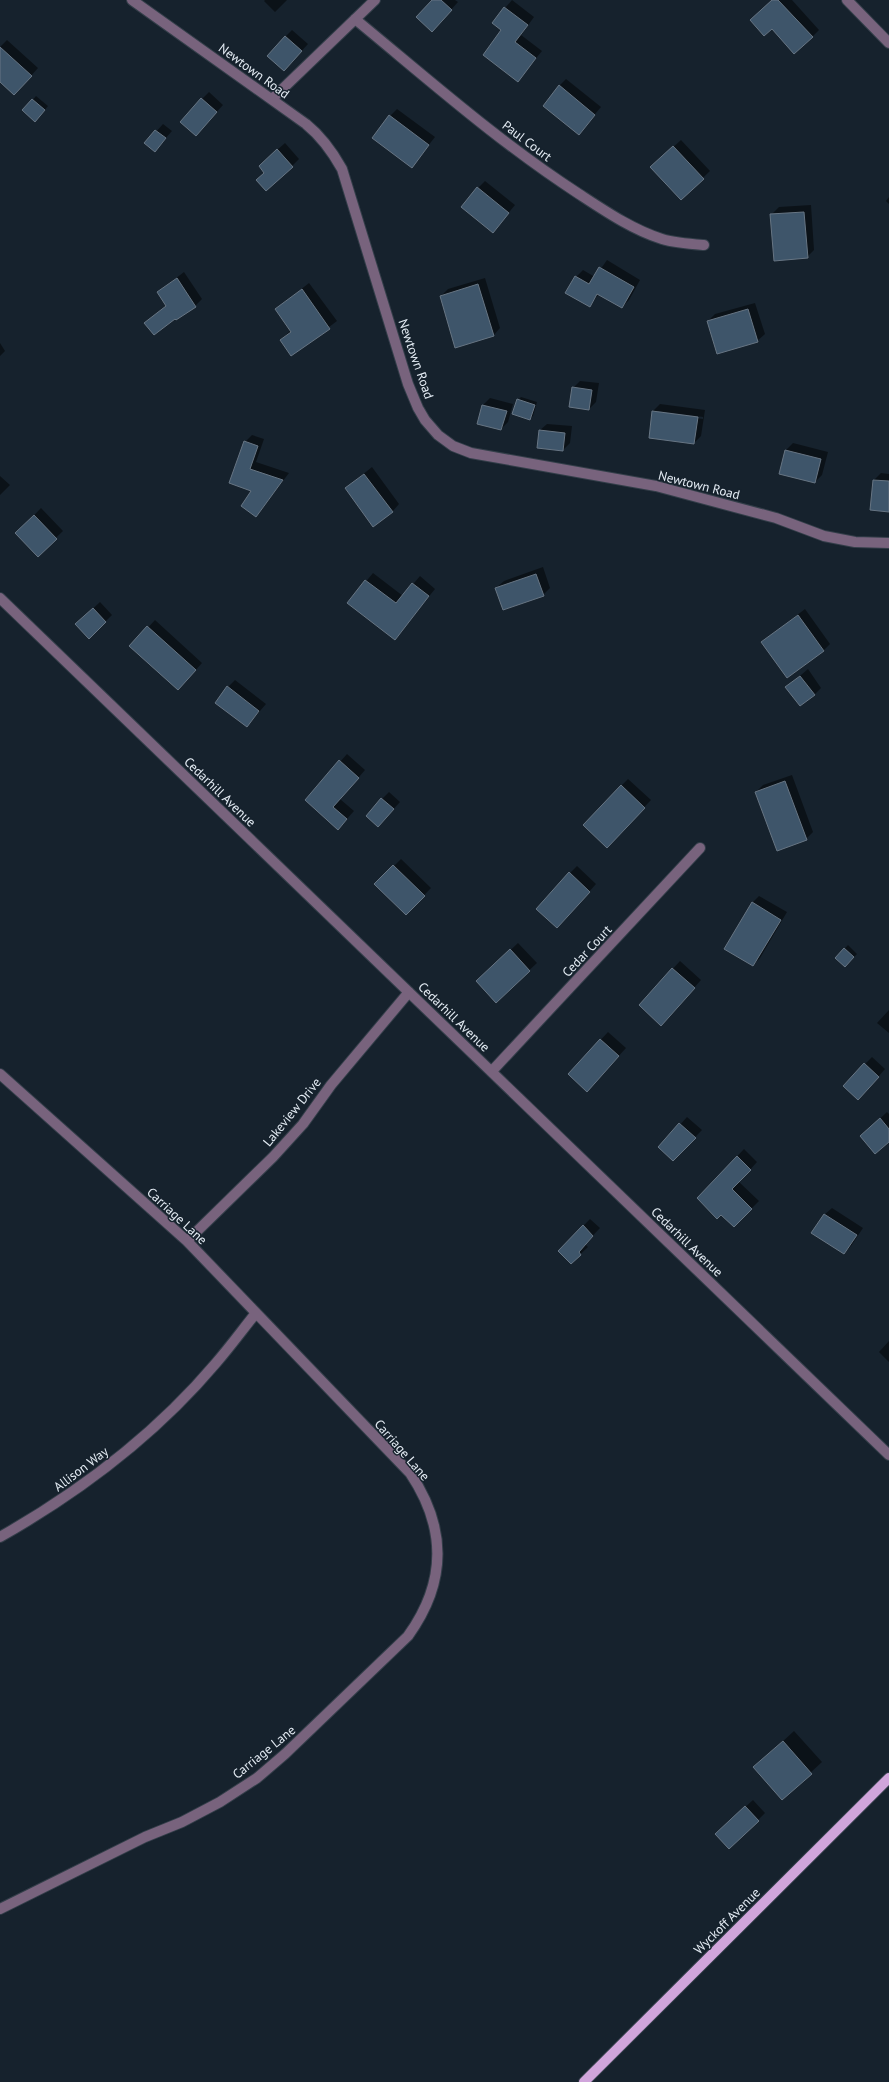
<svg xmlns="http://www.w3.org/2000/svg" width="889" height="2082" font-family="'PT Sans',sans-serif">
  <rect width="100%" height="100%" fill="#16222d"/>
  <path fill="#0007" fill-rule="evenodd" d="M 265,0 L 287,0 L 275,12 L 264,1 Z
    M 433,0 L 455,0 L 458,2 L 439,23 Z
    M 512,0 L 534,17 L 521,35 L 542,51 L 518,80 L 503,30 L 493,22 Z
    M 773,0 L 792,0 L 819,30 L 812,37 Z
    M 292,30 L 308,44 L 284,70 L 285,37 Z
    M 7,40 L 38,68 L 21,87 L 0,81 L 0,47 Z
    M 566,79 L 601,107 L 579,133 L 559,86 Z
    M 209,92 L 223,105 L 203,127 L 202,99 Z
    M 36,96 L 48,106 L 39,117 L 24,110 Z
    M 397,109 L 435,137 L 412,166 L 390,116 Z
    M 163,124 L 172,131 L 155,150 L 146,143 Z
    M 681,140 L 710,171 L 681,199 L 659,160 Z
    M 285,143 L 299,159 L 292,166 L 265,172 L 267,159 Z
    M 485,181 L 515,205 L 493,232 L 478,188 Z
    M 889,197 L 889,204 L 886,201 Z
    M 811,205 L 814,250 L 807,257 L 771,215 L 779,207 Z
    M 607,260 L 640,280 L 629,300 L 622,307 L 599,294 L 589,306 L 576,277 L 583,270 L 595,277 Z
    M 184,272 L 202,299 L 195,306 L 146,323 L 167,305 L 158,292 Z
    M 485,278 L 500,328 L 493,336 L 441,296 L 448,289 Z
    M 309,283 L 337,321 L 292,355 L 281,340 L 291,330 L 276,309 Z
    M 755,303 L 765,334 L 757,341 L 708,321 L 715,314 Z
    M 0,343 L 5,351 L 0,356 Z
    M 580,381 L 599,383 L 596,402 L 589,409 L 573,388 Z
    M 521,397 L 537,402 L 533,416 L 530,419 L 518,400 Z
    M 490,398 L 513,404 L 508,422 L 501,429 L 479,423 L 483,405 Z
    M 660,404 L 705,410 L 701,436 L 694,443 L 653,411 ZM 658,411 L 703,417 L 703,419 L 658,413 Z
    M 547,424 L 572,426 L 570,443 L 563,450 L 539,431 Z
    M 252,435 L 264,439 L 256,462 L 289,473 L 256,516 L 245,442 Z
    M 793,443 L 828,452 L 822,475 L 815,482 L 780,474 L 786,450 Z
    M 372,467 L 399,504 L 392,512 L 346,488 Z
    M 881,473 L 889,474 L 889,511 L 871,509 L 874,480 Z
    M 0,476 L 10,485 L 0,495 Z
    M 41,508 L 63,531 L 38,555 L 17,533 Z
    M 543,567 L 550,588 L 543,595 L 496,588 L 504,581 Z
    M 373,573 L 403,596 L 420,576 L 435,589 L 395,638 L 349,602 Z
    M 100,602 L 112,615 L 89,638 L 84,617 Z
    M 805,609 L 830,644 L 823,651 L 762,642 Z
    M 155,620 L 202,663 L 185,682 L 131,646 Z
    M 808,669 L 821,688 L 814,695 L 787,687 Z
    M 235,680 L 266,704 L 247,726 L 228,687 Z
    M 347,754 L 365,770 L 340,799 L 354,811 L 345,821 L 306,800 Z
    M 792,775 L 813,832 L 806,839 L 756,792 L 763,785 Z
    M 628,779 L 651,800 L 614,839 L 621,786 Z
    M 389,792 L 400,802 L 378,826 L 382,799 Z
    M 401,859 L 431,888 L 406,914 L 376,884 Z
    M 577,866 L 596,884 L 564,920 L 570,873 Z
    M 759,896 L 787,912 L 760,958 L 753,965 L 752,903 Z
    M 518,943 L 537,963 L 496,1001 L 485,974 Z
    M 848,945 L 857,954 L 845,966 L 836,958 Z
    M 680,961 L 701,980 L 668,1017 L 640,1005 Z
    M 889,1010 L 889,1033 L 877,1023 Z
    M 608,1032 L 626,1048 L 594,1083 L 569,1074 Z
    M 872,1057 L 885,1069 L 865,1092 L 865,1064 Z
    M 887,1112 L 889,1114 L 889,1141 L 868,1130 Z
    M 687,1117 L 702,1130 L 673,1160 L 660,1147 Z
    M 744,1149 L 757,1162 L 739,1182 L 759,1201 L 734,1226 L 721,1214 L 698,1198 Z
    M 832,1208 L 863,1228 L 851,1246 L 844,1253 L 824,1215 Z
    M 590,1219 L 600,1228 L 585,1244 L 588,1247 L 571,1263 L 559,1251 Z
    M 889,1341 L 889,1362 L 879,1352 Z
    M 794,1731 L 822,1762 L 783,1798 L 755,1767 Z
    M 753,1800 L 765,1813 L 758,1820 L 723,1827 Z"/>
  <path fill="#3e556a" stroke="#677583" d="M 432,0 L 441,0 L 452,10 L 432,32 L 416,17 Z
    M 772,0 L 778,0 L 813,37 L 794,54 L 772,29 L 764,36 L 750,20 Z
    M 504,7 L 528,25 L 515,42 L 536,58 L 518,82 L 483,55 L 501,30 L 492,23 Z
    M 285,36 L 302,51 L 284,71 L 267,56 Z
    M 0,47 L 32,76 L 14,95 L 0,82 Z
    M 559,85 L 595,115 L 579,135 L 543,106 Z
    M 201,98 L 217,112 L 196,136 L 180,122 Z
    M 32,99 L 45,110 L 35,122 L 22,110 Z
    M 389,115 L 429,145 L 412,168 L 372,138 Z
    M 155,130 L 166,138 L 155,152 L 144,143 Z
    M 673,146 L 704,179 L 681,200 L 650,167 Z
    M 277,149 L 293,167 L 266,191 L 256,180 L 264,173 L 259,166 Z
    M 477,187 L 509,213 L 493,233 L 461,207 Z
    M 804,212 L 808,258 L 774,261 L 770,214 Z
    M 599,267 L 634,287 L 622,308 L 597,294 L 590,307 L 565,293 L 575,276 L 589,284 Z
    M 177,278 L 196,307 L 176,320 L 175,319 L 154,335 L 144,323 L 166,306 L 157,292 Z
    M 478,284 L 494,336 L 455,348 L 440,296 Z
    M 302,289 L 330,329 L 291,356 L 280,340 L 291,332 L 275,309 Z
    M 748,309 L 758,342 L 717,354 L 707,321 Z
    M 572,387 L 592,390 L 589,410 L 569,407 Z
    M 517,399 L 535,405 L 530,420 L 512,414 Z
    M 482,405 L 507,411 L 501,430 L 477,424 Z
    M 652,411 L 698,417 L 694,444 L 649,438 Z
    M 539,430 L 565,433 L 563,451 L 537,448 Z
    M 244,441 L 258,446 L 250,469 L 283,480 L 256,517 L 241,506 L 251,491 L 229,483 Z
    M 785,450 L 821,459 L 815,483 L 779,474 Z
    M 364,474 L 393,512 L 373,527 L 345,488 Z
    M 873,480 L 889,481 L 889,512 L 870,510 Z
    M 34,515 L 57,539 L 38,557 L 15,533 Z
    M 536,574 L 544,596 L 503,610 L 495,588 Z
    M 365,580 L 396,603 L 412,583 L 429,596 L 395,640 L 347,603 Z
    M 93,608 L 106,622 L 89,639 L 75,624 Z
    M 798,615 L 824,651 L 787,678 L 761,642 Z
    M 147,626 L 196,670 L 178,690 L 129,646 Z
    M 800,676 L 815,695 L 800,706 L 785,687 Z
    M 227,686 L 259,711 L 247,727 L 215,703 Z
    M 339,760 L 359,778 L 333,807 L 347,819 L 338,830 L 305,800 Z
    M 785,781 L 807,840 L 777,851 L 755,792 Z
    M 621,785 L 645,808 L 607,848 L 583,825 Z
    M 381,798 L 394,809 L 378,827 L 366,816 Z
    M 393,865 L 425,896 L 406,915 L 374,884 Z
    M 569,872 L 590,892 L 557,928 L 536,909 Z
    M 752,902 L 781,920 L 753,966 L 724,949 Z
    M 844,948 L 854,957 L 845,967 L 835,958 Z
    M 510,949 L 530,971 L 496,1003 L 476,981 Z
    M 672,968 L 695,988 L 661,1026 L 639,1005 Z
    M 600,1039 L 619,1056 L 587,1092 L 568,1074 Z
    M 864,1063 L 879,1077 L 858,1100 L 843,1086 Z
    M 880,1118 L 889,1129 L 889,1142 L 875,1154 L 860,1136 Z
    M 679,1123 L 696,1138 L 673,1161 L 658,1147 Z
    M 737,1156 L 751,1170 L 732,1189 L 752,1209 L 734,1227 L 721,1215 L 717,1219 L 697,1198 Z
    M 824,1214 L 857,1235 L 844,1254 L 811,1233 Z
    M 583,1225 L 593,1236 L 579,1252 L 581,1255 L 571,1264 L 558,1251 Z
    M 783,1741 L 812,1774 L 782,1800 L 753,1767 Z
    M 745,1806 L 759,1821 L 729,1849 L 715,1834 Z"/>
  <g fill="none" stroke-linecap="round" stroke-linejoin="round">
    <g stroke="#333e49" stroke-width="12">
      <path id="minor" d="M 132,0 L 306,124 C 322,137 332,151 342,169 L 408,384 L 418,408 L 425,420 L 438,435 L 453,446 L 471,453 L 656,486 L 776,518 L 824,536 L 855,542 L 889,543
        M 847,0 L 889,43
        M 355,19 C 428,79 500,143 579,194 C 605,211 633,230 662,239 C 675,243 690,244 704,245
        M 272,99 L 375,0
        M 0,598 L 889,1455
        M 492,1071 L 700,848
        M 0,1074 L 187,1241 L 410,1473 C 447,1528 447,1582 408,1636 L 285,1754 L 257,1778 L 220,1802 L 182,1822 L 145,1837 L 0,1909
        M 187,1241 L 273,1157 L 303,1124 L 331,1085 L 409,992
        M 0,1537 C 81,1491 156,1434 216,1363 C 230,1347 243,1329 256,1313"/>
    </g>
    <g stroke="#333e49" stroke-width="12">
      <path id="major" d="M 584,2082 L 889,1778"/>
    </g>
    <use href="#minor" stroke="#78637d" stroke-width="10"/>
    <use href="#major" stroke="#d0a5db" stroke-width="10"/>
  </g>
  <g text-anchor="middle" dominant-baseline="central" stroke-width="3" stroke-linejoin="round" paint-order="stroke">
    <g font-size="13" fill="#e4ecf4" stroke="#16222d">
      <text transform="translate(254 71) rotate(36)">Newtown Road</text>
      <text transform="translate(527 141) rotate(37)">Paul Court</text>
      <text transform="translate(416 359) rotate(71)">Newtown Road</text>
      <text transform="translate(699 485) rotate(14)">Newtown Road</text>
      <text transform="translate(220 792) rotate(44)">Cedarhill Avenue</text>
      <text transform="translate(587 951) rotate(-47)">Cedar Court</text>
      <text transform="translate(454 1017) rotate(44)">Cedarhill Avenue</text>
      <text transform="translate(292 1112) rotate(-51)">Lakeview Drive</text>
      <text transform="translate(177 1216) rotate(43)">Carriage Lane</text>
      <text transform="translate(687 1242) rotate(44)">Cedarhill Avenue</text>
      <text transform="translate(402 1450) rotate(49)">Carriage Lane</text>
      <text transform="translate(81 1469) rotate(-37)">Allison Way</text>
      <text transform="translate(264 1752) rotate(-39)">Carriage Lane</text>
      <text transform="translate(727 1921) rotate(-45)">Wyckoff Avenue</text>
    </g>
  </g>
</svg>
